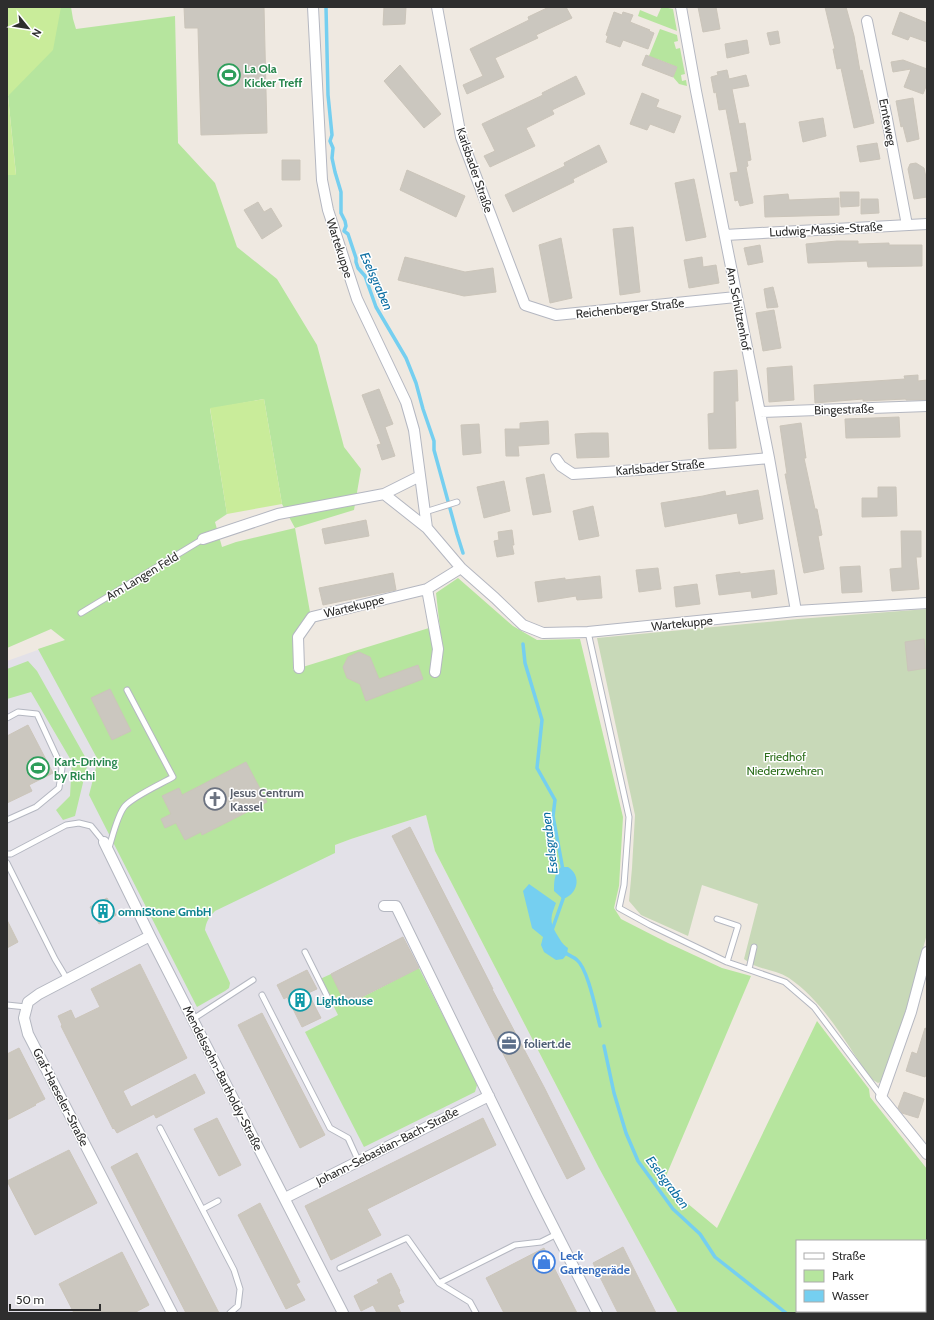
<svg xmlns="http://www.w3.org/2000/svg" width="934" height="1320" font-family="Cabin,sans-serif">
  <rect width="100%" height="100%" fill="#efe9e1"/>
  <path fill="#e3e1e8" d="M 141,613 L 335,845 L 351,839 L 426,815 L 435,851 L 599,1168 L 678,1313 L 7,1313 L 7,661 Z"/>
  <path fill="#b6e59e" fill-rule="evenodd" d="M 58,7 L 71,7 L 73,19 L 76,29 L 175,16 L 178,143 L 215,183 L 237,247 L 277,279 L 317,345 L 344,447 L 361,469 L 354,510 L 295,528 L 310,612 L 293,637 L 293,670 L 429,628 L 440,629 L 436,593 L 458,578 L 513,626 L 537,640 L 580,639 L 623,817 L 619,886 L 614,908 L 621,919 L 668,943 L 722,968 L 751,976 L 663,1183 L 717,1228 L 817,1021 L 869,1089 L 870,1097 L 927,1169 L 927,1259 L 925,1267 L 925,1241 L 797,1241 L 797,1311 L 914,1311 L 914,1313 L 678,1313 L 599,1168 L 435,851 L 426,815 L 351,839 L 335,845 L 335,853 L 215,911 C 209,917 206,922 205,930 L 230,983 L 229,988 L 225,991 L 197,1007 L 89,795 L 98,760 L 38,649 L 65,640 L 51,629 L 7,648 L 7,175 L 16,174 L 8,96 ZM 264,399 L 282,504 L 295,528 L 236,542 L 222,547 L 215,522 L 227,514 L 210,409 Z
    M 663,7 L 673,9 L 677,31 L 638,16 L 640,10 L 657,17 L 661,8 Z
    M 660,29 L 677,35 L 678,41 L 674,42 L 676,49 L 680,48 L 685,74 L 681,75 L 682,81 L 686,80 L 687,86 L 679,84 L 673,77 L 677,67 L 657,59 L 655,60 L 649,56 Z
    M 28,661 L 37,671 L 88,762 L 75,816 L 63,820 L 56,810 L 70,796 L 72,762 L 31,692 L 7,699 L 7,669 Z
    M 419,968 L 475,1079 L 477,1085 L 475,1092 L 364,1147 L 305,1032 L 338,1015 L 320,979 L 331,974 L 347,1005 Z"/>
  <path fill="#c8d9b8" d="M 927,609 L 927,934 L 906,1010 L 883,1081 L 878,1083 L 870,1078 C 846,1043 824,1002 789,978 C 775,969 757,970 744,959 L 758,904 L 702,885 L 688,936 L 641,915 L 629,901 L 632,868 L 635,815 L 597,638 L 798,619 Z"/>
  <path fill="#c9ec9a" d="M 7,7 L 61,7 L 53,50 L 8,96 L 16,175 L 7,175 Z
    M 264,399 L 282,504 L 227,514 L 210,408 Z"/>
  <path fill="#75cff0" d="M 561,867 L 568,867 C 582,876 578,894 563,899 L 554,891 C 554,882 554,874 561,867 Z
    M 529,884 L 556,903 C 551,916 549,921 556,933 C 560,939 561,943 568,948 L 567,954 L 563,959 L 556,960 L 544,952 L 541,945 L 543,937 L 532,928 L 523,891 Z"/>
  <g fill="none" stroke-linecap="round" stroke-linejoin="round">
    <path stroke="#75cff0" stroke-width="3.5" d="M 326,7 L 328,95 L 332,135 L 330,141 L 333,148 L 332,158 L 335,172 L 341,192 L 341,213 L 345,221 L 346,226 L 344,231 L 348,234 L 356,258 L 356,262 L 358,268 L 365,276 L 376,307 L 406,358 L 416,383 L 423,409 L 434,441 L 434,450 L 457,534 L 463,553
      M 523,644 L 525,663 L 542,720 L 537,768 L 555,800 L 553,816 L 563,870
      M 551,933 L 563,899 L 563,895
      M 564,952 C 568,955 574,957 577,960 C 588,969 596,1011 600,1026
      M 604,1046 L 614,1093 L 626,1133 L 638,1161 L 673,1209 L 700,1234 L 715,1257 L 786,1313"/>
  </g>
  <path fill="#cbc7bf" stroke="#cbc5ba" d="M 184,7 L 264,7 L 267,133 L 201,135 L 198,28 L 185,28 Z
    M 384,7 L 406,7 L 405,24 L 383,25 Z
    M 549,7 L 566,7 L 572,18 L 536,35 L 538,38 L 495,58 L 504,77 L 467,94 L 463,85 L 483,76 L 470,49 L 529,20 L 528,17 Z
    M 698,7 L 716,7 L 720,29 L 703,32 Z
    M 825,7 L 846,7 L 854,36 L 860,71 L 862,70 L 874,123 L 854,128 L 841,68 L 837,69 L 833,49 L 835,49 Z
    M 614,12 L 622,15 L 623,12 L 633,15 L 630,22 L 650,30 L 649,31 L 654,33 L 648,49 L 623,40 L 620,47 L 606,42 L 608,36 L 606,35 Z
    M 900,12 L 927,23 L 927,42 L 910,36 L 908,40 L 892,34 Z
    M 778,31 L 780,43 L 770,45 L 767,33 Z
    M 747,40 L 749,53 L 727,58 L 725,44 Z
    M 646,55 L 677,67 L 673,77 L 642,65 Z
    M 903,60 L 927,69 L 927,84 L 923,94 L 904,87 L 911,69 L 893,72 L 891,62 Z
    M 400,65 L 441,114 L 424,128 L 384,81 Z
    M 727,70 L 729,79 L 746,75 L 749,86 L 732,89 L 739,124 L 745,123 L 751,160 L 747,161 L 748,166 L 746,167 L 753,203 L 740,206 L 738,200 L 735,201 L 730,173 L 738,172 L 726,109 L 719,110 L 716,92 L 714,93 L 711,77 L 718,75 L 717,72 Z
    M 576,76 L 585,94 L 552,110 L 554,114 L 526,128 L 535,146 L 490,167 L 484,156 L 495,151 L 482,124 L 543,95 L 542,93 Z
    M 642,93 L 659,100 L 656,107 L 681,116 L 674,133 L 650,124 L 647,130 L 630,124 Z
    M 913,98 L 919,139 L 907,142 L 903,126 L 901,127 L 896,101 Z
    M 823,118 L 826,136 L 803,142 L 799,122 Z
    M 877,143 L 880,159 L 860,162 L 857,146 Z
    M 599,145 L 607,162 L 573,179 L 574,182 L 513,212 L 505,195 L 565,166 L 564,163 Z
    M 282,160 L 300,160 L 300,180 L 282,180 Z
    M 916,163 L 924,168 L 927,182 L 927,197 L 914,199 L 908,169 L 910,164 Z
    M 407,170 L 465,196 L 456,217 L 400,190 Z
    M 694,179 L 706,237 L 686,241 L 675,183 Z
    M 840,192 L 859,192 L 859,206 L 841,207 Z
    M 788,194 L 789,200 L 839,198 L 839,215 L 765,217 L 764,196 Z
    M 861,199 L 878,199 L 879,213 L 861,214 Z
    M 258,202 L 264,212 L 271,208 L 282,226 L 262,239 L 244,210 Z
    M 633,227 L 640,292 L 620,295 L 613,229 Z
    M 561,238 L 572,298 L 550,303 L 539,245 Z
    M 837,241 L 858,241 L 858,244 L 889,243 L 889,245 L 922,245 L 922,266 L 868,267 L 867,261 L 808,263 L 806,244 Z
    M 760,245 L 763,262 L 748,265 L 744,248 Z
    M 405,257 L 465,272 L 493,268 L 496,292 L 464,296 L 398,280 Z
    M 702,257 L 703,267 L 716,265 L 719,283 L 689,288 L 684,260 Z
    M 773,287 L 778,307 L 767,308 L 764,289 Z
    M 774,310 L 781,348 L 763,351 L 756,313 Z
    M 792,366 L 794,400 L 769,402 L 767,368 Z
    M 737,370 L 738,401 L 735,401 L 736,448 L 709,449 L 708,414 L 714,413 L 714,372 Z
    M 918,375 L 918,381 L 927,380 L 927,400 L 906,400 L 906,399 L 863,401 L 863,399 L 815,403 L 814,385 L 905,379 L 904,376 Z
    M 379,389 L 393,424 L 385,427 L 395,456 L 382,460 L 377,445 L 381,444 L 362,395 Z
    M 899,417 L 900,437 L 846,438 L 845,419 Z
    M 548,421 L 549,444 L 518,446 L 519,456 L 506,456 L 505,429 L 520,429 L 520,423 Z
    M 801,423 L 806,458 L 804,458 L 815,509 L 817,509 L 822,535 L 818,536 L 824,569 L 804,573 L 785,474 L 787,474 L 780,426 Z
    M 479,424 L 481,453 L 463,455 L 461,425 Z
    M 592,433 L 608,433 L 609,457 L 577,458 L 575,434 Z
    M 544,474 L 551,512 L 533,515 L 526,478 Z
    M 504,481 L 510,511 L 484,518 L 477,487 Z
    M 878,487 L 896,487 L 897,516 L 862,517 L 862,498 L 878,498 Z
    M 758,490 L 763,519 L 739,524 L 737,513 L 665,527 L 661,503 L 703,496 L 725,491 L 726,496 Z
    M 593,506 L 599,536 L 579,540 L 573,511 Z
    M 366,520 L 369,536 L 325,544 L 322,529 Z
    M 512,530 L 514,545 L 512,545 L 514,554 L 497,557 L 494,541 L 499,540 L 498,532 Z
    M 901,531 L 921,531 L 921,557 L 916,557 L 919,589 L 892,591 L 890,569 L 902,568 Z
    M 860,566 L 862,592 L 842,593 L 840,567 Z
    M 658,568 L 661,589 L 639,592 L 636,570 Z
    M 774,570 L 777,594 L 752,598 L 751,591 L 719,595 L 716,575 L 740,572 L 740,574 Z
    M 393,573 L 396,590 L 323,605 L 319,588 Z
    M 600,576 L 602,598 L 577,600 L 576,596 L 538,602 L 535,582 L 565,578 L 565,580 Z
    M 697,584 L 700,604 L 676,607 L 674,587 Z
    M 924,639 L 927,668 L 908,671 L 905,642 Z
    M 359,652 L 370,657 L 379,679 L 418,665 L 423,679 L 366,701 L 360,684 L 347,678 L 343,667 L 348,657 Z
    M 110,689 L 131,731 L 112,740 L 91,698 Z
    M 28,725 L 53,773 L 29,785 L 32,791 L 7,803 L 7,736 Z
    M 246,762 L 267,802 L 202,835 L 201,832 L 185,840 L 176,823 L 165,828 L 161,819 L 171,814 L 162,796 L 179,788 L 182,795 Z
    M 410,827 L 493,989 L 492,989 L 544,1087 L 585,1169 L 567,1179 L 392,836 Z
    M 107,898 L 116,915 L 99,924 L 90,907 Z
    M 7,920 L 18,942 L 7,948 Z
    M 403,937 L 419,968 L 346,1005 L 331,974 Z
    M 140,964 L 187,1058 L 123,1091 L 131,1107 L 195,1074 L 205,1093 L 156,1118 L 154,1114 L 117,1133 L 114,1128 L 113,1129 L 61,1026 L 62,1025 L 58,1016 L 71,1010 L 75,1019 L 100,1007 L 91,989 Z
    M 307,970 L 317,989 L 308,993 L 321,1018 L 302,1027 L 287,997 L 284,999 L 277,985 Z
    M 262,1013 L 325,1135 L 300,1148 L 238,1025 Z
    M 925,1028 L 927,1029 L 927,1072 L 925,1077 L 906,1071 L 912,1052 L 917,1054 Z
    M 19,1048 L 45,1099 L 35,1104 L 36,1105 L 7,1120 L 7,1054 Z
    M 904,1092 L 924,1099 L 918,1118 L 902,1113 L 898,1108 Z
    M 217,1118 L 241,1165 L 219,1176 L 194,1129 Z
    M 483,1118 L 496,1145 L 367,1209 L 381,1235 L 331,1260 L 305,1206 Z
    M 69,1150 L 97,1203 L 35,1235 L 7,1181 Z
    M 137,1153 L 219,1313 L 186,1313 L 111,1167 Z
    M 260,1203 L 300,1282 L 296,1284 L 305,1300 L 286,1309 L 238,1215 Z
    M 623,1247 L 656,1313 L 618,1313 L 593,1263 Z
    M 544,1248 L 577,1313 L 504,1313 L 486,1278 Z
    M 122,1252 L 149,1305 L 134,1313 L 74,1313 L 59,1284 Z
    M 391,1273 L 400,1291 L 399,1292 L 404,1302 L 397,1305 L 401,1313 L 377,1313 L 373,1305 L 361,1311 L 354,1296 L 379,1283 L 377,1280 Z"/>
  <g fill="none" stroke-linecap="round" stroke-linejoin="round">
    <g stroke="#b4b7c1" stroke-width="7">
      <path id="service" d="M 425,512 L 457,502
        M 81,613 L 203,539
        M 588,632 L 629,817 L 624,885 L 619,908 L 650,925 L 727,962 L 785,982 L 814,1007 L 881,1096
        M 7,718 L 18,712 L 37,714 L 62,768 L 59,788 L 36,807 L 7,820
        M 108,851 C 112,839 117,815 125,806 C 134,796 161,784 173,777 L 127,690
        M 7,854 L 11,854 L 66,825 L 79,823 L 91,826 L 104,842
        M 7,863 L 55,959 L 67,979
        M 717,919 L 738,926 L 727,962
        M 305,952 L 328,998
        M 749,969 L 754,947
        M 262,995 L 330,1128 L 348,1138 L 358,1160
        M 7,1005 L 26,1007
        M 193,1019 L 253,980
        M 160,1128 L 234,1270 L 240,1289 L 238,1306 L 230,1313
        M 203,1209 L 218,1201
        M 340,1268 L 407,1238 L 439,1283 L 470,1302 L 476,1313
        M 439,1283 L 515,1245 L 541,1242 L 557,1234"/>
    </g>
    <g stroke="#b4b7c1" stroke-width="12">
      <path id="minor" d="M 313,7 L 322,180 L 328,210 L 357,299 L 406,402 L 414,430 L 427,528
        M 437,7 L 461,137 L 525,305 L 556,315 L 736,297
        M 681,7 L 696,91 L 769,458 L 796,611
        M 867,21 L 887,119 L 907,225
        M 725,235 L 927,224
        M 760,412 L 927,406
        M 556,459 L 561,466 L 573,474 L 637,470 L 769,458
        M 384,494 L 420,476
        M 203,539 L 278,514 L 384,494 L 427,528 L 461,568 L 495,598 L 523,625 L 543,633 L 588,632 L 796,611 L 927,603
        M 299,668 L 298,637 L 312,617 L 427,589
        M 435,672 L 438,649 L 427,589 L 461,568
        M 104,842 L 150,936 L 343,1313
        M 384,906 L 396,906 L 537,1195 L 597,1313
        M 150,936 L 39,994 L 28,1002 L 24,1018 L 28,1034 L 172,1313
        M 927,952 L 911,1012 L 881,1097 L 927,1154
        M 285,1198 L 489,1096"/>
    </g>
    <use href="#service" stroke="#fff" stroke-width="5"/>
    <use href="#minor" stroke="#fff" stroke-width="10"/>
  </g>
  <defs>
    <g id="stadium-ring" transform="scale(1.15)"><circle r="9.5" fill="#fff" stroke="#2e9e5b" stroke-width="1.5"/><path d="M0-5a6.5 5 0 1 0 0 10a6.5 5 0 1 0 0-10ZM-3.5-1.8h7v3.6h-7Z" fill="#2e9e5b"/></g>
    <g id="church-ring" transform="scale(1.15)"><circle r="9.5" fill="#fff" stroke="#6b7280" stroke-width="1.5"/><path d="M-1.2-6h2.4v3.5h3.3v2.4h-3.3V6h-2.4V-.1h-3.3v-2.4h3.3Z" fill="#6b7280"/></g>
    <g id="building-ring" transform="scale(1.15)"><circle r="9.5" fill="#fff" stroke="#0f9aa8" stroke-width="1.5"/><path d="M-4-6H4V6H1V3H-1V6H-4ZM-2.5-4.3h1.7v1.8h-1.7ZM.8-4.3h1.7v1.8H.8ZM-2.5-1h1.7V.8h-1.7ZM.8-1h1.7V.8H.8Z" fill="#0f9aa8"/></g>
    <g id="office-ring" transform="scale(1.15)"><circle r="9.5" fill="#fff" stroke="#5c6f8a" stroke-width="1.5"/><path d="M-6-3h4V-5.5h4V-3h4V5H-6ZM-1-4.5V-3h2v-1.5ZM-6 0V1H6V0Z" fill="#5c6f8a"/></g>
    <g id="shop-ring" transform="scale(1.15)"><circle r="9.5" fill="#fff" stroke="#3f7fe0" stroke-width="1.5"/><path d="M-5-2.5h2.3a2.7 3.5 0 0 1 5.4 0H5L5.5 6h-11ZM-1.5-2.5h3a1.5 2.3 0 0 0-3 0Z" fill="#3f7fe0"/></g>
  </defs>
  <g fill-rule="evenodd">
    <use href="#stadium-ring" x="229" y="75"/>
    <use href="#stadium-ring" x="38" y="768"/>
    <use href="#church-ring" x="215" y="799"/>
    <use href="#building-ring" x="103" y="911"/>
    <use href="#building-ring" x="300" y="1000"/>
    <use href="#office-ring" x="509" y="1043"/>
    <use href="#shop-ring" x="544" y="1262"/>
  </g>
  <g text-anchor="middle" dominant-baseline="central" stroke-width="3" stroke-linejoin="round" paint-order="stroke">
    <g font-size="12" font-weight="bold" fill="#27864d" stroke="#fff" text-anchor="start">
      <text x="244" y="68">La Ola<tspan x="244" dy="14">Kicker Treff</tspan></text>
      <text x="54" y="761">Kart-Driving<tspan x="54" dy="14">by Richi</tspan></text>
    </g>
    <g font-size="12" fill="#2e2e2e" stroke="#fff">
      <text transform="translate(888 122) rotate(79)">Ernteweg</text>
      <text transform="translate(475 170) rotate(71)">Karlsbader Straße</text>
      <text transform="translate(826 229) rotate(-3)">Ludwig-Massie-Straße</text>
      <text transform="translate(340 248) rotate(72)">Wartekuppe</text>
      <text transform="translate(630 308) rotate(-6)">Reichenberger Straße</text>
      <text transform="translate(739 309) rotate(79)">Am Schützenhof</text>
      <text transform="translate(844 409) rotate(-2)">Bingestraße</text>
      <text transform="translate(660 467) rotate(-5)">Karlsbader Straße</text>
      <text transform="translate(142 576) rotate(-31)">Am Langen Feld</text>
      <text transform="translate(354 606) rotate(-14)">Wartekuppe</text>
      <text transform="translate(682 623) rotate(-6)">Wartekuppe</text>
      <text transform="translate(223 1078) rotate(63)">Mendelssohn-Bartholdy-Straße</text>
      <text transform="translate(61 1097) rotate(63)">Graf-Haeseler-Straße</text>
      <text transform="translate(387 1146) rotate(-27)">Johann-Sebastian-Bach-Straße</text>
    </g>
    <g font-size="12" fill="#2c6e1b" stroke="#fff">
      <text x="785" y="756">Friedhof<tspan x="785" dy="14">Niederzwehren</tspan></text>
    </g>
    <g font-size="12" font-weight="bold" fill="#5b616d" stroke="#fff" text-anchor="start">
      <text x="230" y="792">Jesus Centrum<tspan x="230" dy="14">Kassel</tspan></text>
    </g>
    <g font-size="12" font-weight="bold" fill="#0d838f" stroke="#fff" text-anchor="start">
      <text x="118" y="911">omniStone GmbH</text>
      <text x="316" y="1000">Lighthouse</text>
    </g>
    <g font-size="12" font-weight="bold" fill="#4e5e75" stroke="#fff" text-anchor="start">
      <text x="524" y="1043">foliert.de</text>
    </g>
    <g font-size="12" font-weight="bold" fill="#366cbe" stroke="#fff" text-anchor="start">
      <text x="560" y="1255">Leck<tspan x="560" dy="14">Gartengeräde</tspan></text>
    </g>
    <g font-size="13" font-style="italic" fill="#0d6fa3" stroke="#fff">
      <text transform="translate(377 281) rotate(66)">Eselsgraben</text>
      <text transform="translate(549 843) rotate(-97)">Eselsgraben</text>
      <text transform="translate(668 1182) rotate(53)">Eselsgraben</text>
    </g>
  </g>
  <rect width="934" height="1320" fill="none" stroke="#2e2e2e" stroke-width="16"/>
  <rect x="796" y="1240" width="130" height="72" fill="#ffffff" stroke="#ababab"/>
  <rect x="804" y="1253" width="20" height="6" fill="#ffffff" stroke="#ababab"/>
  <text x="832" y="1260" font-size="12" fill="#2e2e2e">Straße</text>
  <rect x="804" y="1270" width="20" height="12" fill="#b6e59e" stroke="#ababab"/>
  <text x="832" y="1280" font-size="12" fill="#2e2e2e">Park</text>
  <rect x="804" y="1290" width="20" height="12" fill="#75cff0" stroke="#ababab"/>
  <text x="832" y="1300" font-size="12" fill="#2e2e2e">Wasser</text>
  <g transform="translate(28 28) rotate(120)" stroke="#ffffff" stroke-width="3" paint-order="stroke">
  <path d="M0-3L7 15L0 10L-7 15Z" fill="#2e2e2e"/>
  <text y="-6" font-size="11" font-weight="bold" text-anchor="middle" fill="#2e2e2e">N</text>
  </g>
  <path d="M10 1304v6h90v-6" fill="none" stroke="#2e2e2e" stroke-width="2"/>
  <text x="16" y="1304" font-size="12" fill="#2e2e2e" stroke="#ffffff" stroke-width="3" paint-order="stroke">50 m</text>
</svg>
